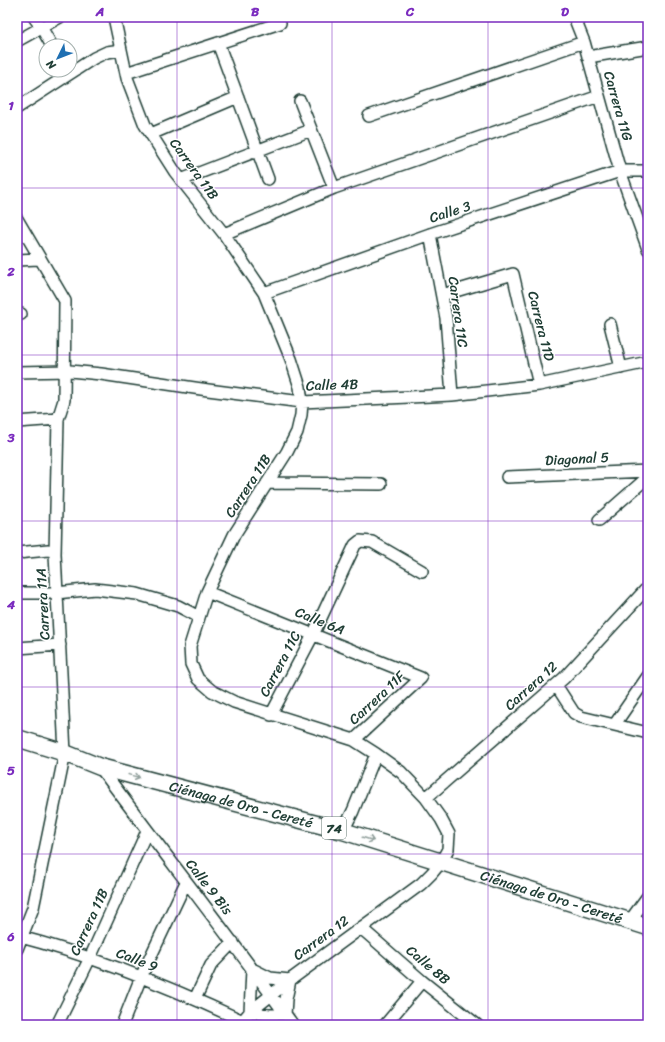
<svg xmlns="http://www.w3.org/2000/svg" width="665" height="1042" font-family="Sriracha,sans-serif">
  <rect width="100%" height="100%" fill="#fff"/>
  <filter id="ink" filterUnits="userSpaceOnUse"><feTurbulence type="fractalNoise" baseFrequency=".025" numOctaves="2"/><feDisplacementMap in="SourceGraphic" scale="8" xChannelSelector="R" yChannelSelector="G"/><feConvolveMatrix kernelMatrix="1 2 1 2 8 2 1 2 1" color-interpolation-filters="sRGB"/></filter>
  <g filter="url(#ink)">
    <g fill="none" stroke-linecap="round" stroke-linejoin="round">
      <g stroke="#1f3d34" stroke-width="14">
        <path id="minor" d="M 34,17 L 41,27 L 52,46
          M 114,17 L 127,78 L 145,125 L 175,172 L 224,234 L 264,293 L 291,359 L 300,387 L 302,402 L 301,415 L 297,432 L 287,452 L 234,535 L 207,592 L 190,646 L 191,664 L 198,679 L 212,691 L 234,702 L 354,740 L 376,754 L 401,772 L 426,798 L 441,819 L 449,834 L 448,849 L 441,862 L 432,873 L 421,884 L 290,980 L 250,1012 L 239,1025
          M 574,17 L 584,42 L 620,171 L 648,249
          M 17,41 L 60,17
          M 218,43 L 268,179
          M 588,57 L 648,47
          M 126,73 L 280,23
          M 300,101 L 334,188
          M 17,108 L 94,58 L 107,52 L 121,50
          M 369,116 L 584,42
          M 151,134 L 238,97
          M 181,180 L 311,130
          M 17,219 L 65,301 L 64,400 L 58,419 L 55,554 L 65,753 L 33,908 L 17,949
          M 224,234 L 334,188 L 599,96
          M 430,234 L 446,318 L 452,395
          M 17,260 L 39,259
          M 264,293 L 430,234 L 620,171 L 648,171
          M 442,295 L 513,274 L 539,385
          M 17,314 L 21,314
          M 610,324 L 621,368
          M 17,372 L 70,371 L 101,374 L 208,390 L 302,402 L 452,395 L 539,385 L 648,362
          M 17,422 L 58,419
          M 507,477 L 648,471
          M 267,483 L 381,484
          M 599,520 L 648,477
          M 17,553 L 48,550 L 52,551 L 55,554
          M 207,592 L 421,678 L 354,740
          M 17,593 L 56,593 L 95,589 L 137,594 L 178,606 L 199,617
          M 17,648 L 60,645
          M 556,685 L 574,713 L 581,717 L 648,733
          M 271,715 L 313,635 L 355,545 L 360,541 L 372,542 L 422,571
          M 615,724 L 648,676
          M 100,767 C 164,854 231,938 293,1025
          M 426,798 L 564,678 L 648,587
          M 343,831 L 353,811 L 376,754
          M 629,922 L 648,896
          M 361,928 L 422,981 L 477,1025
          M 17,936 C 95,956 170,987 243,1021
          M 252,969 L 270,978 L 290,980 L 286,999 L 285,1015 L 269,1015 L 250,1012 Z
          M 195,999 L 211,965 L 233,942
          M 57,1025 L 90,958 L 147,831
          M 122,1025 L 141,977 L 186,882
          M 385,1025 L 422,981"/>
      </g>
      <g stroke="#1f3d34" stroke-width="19">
        <g id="highway">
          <path id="s1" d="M 17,738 L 65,753 L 100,767 L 343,831 L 648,927"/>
        </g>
      </g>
      <use href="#minor" stroke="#fff" stroke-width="11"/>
      <use href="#highway" stroke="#fff" stroke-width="16"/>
    </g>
    <defs><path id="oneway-shaft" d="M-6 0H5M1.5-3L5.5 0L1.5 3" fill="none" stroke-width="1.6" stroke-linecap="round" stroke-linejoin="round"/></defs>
    <g stroke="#8f9e9a">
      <use href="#oneway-shaft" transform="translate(134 776) rotate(15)"/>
      <use href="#oneway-shaft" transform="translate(368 839) rotate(17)"/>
    </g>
  </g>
  <path fill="none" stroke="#7b2cbf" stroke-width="1" stroke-opacity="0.55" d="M 177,17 L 177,1025M 332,17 L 332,1025M 488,17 L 488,1025M 17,188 L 648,188M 17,355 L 648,355M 17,521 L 648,521M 17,687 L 648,687M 17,854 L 648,854"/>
  <g text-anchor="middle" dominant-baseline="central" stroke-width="3" stroke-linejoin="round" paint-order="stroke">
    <rect fill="#fff" stroke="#627771" stroke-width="1" x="322" y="817" width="24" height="22" rx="3"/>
    <g font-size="13" font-weight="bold" fill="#1f3d34">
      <text x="334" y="828">74</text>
    </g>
    <g font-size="14" fill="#1f3d34" stroke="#fff">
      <text transform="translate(618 106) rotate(74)">Carrera 11G</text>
      <text transform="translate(194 169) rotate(54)">Carrera 11B</text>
      <text transform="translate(450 212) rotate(-18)">Calle 3</text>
      <text transform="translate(458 312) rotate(82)">Carrera 11C</text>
      <text transform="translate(541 326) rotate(76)">Carrera 11D</text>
      <text transform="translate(332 385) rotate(-2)">Calle 4B</text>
      <text transform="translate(577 459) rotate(-3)">Diagonal 5</text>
      <text transform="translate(248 486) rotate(-57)">Carrera 11B</text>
      <text transform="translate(43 604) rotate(-93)">Carrera 11A</text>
      <text transform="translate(320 621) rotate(22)">Calle 6A</text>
      <text transform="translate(280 664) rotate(-62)">Carrera 11C</text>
      <text transform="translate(531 686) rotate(-42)">Carrera 12</text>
      <text transform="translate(377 698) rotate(-43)">Carrera 11F</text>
      <text stroke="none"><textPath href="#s1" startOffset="234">Ciénaga de Oro - Cereté</textPath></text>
      <text transform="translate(209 887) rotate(52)">Calle 9 Bis</text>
      <text stroke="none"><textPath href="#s1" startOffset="558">Ciénaga de Oro - Cereté</textPath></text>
      <text transform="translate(89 922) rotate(-65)">Carrera 11B</text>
      <text transform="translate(321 938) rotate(-36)">Carrera 12</text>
      <text transform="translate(137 960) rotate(21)">Calle 9</text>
      <text transform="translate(428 965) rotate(40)">Calle 8B</text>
    </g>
  </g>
  <rect width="665" height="1042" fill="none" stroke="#fff" stroke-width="44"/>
  <g transform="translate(58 58) rotate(227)"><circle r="19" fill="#ffffff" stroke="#a5b1ae"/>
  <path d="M0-3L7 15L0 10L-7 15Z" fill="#1f6fb2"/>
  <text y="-6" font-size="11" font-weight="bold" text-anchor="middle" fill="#1f3d34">N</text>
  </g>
  <rect x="22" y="22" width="621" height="998" fill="none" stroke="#7b2cbf" stroke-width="1.5"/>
  <g font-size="13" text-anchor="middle" font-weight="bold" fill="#7b2cbf">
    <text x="100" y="16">A</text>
    <text x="255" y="16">B</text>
    <text x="410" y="16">C</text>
    <text x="565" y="16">D</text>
    <text x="11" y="110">1</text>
    <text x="11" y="276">2</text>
    <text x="11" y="442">3</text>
    <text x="11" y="609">4</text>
    <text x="11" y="775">5</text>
    <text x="11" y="941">6</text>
  </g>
</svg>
